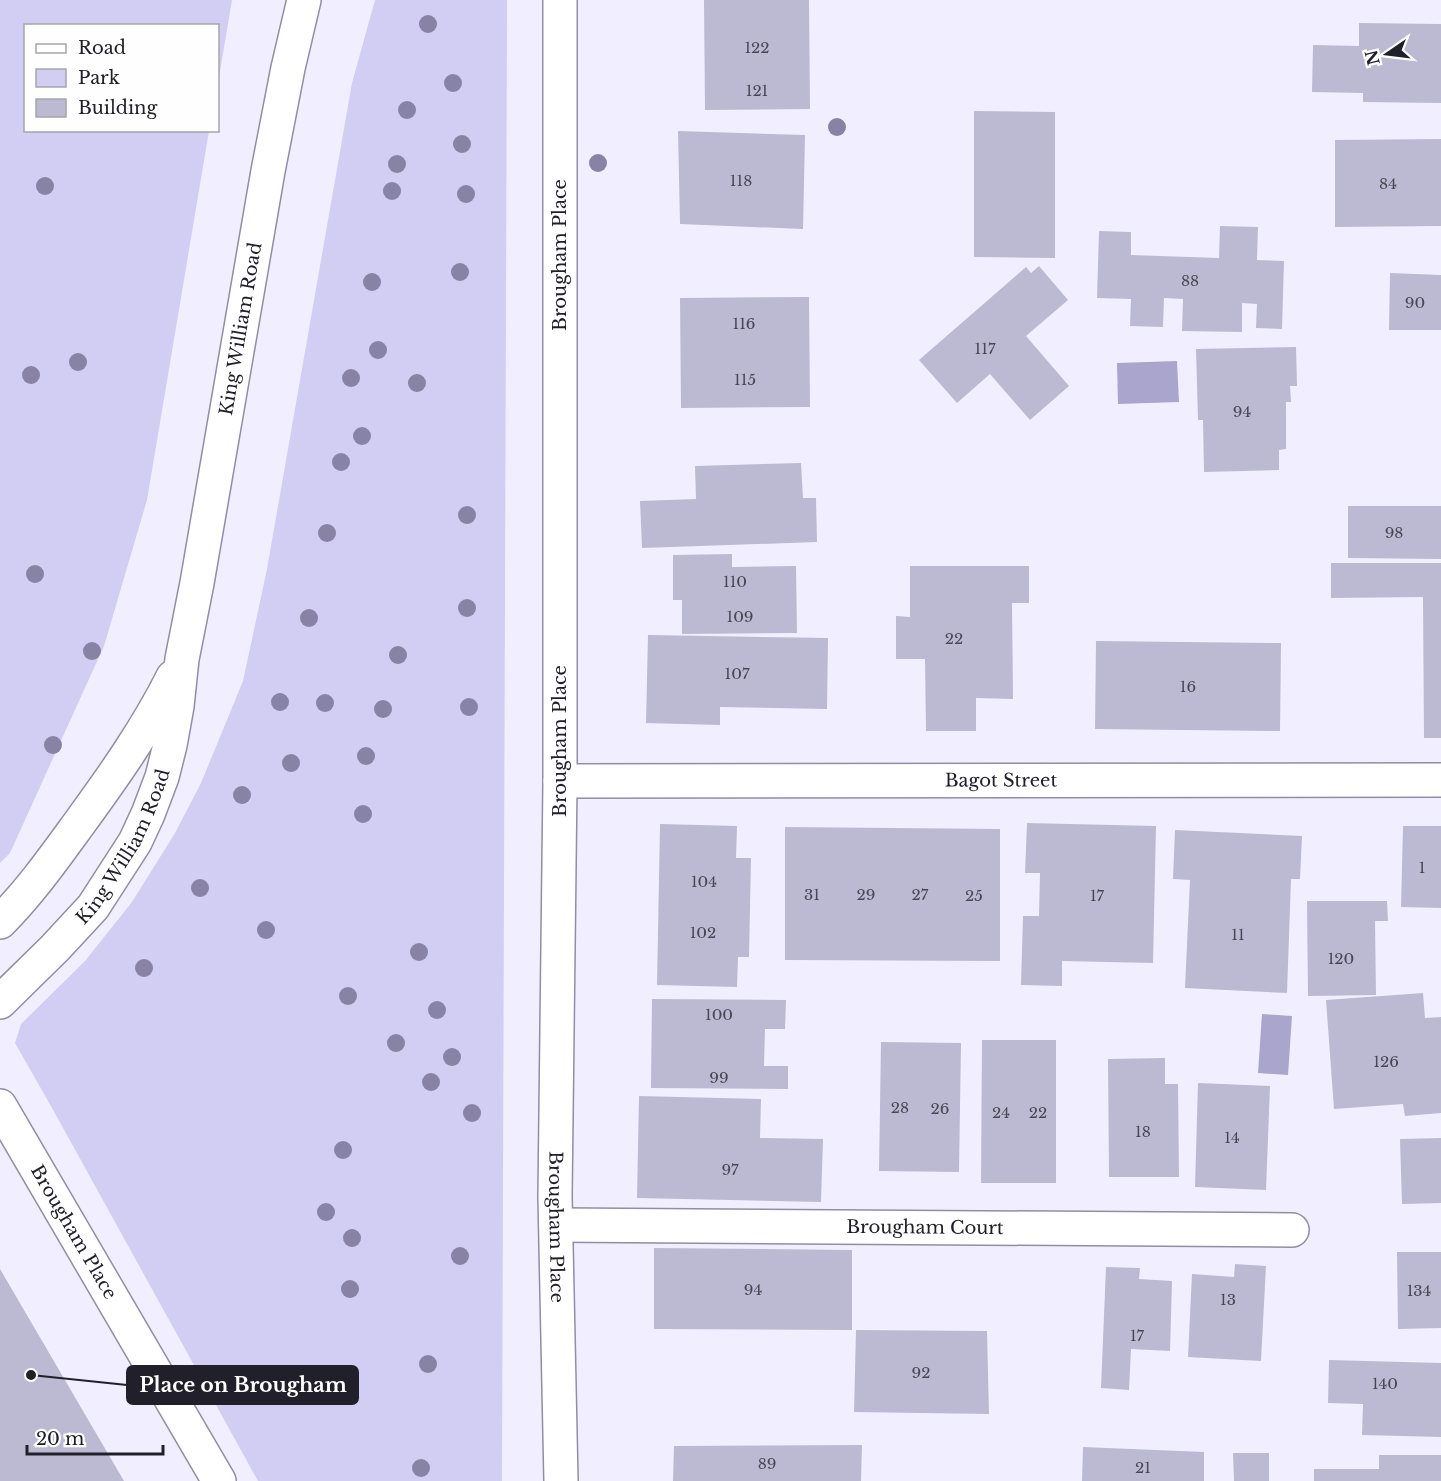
<svg xmlns="http://www.w3.org/2000/svg" width="1441" height="1481" font-family="'Libre Baskerville',serif">
  <rect width="100%" height="100%" fill="#f1efff"/>
  <path fill="#d1cdf3" d="M 0,0 L 232,0 L 218,83 L 218,26 L 26,26 L 26,130 L 209,131 L 147,500 L 104,646 L 10,853 L 0,863 Z
    M 375,0 L 507,0 L 502,1481 L 258,1481 L 52,1108 L 15,1043 L 21,1024 L 85,961 L 132,902 L 175,833 L 201,783 L 243,681 L 267,569 L 352,83 Z"/>
  <path fill="#aaa5cc" d="M 1177,361 L 1179,402 L 1118,404 L 1117,363 Z
    M 1262,1014 L 1292,1016 L 1288,1075 L 1258,1073 Z"/>
  <path fill="#bcb9d2" d="M 704,0 L 809,0 L 810,109 L 705,110 Z
    M 1359,23 L 1441,24 L 1441,103 L 1363,102 L 1363,93 L 1312,92 L 1313,45 L 1359,46 Z
    M 974,111 L 1055,112 L 1055,258 L 974,257 Z
    M 678,131 L 805,135 L 803,229 L 680,224 Z
    M 1441,139 L 1441,226 L 1335,227 L 1335,140 Z
    M 1220,226 L 1258,227 L 1257,260 L 1284,261 L 1282,329 L 1256,328 L 1257,304 L 1242,303 L 1242,332 L 1182,331 L 1183,299 L 1164,298 L 1163,327 L 1130,326 L 1131,299 L 1097,298 L 1099,231 L 1131,232 L 1131,255 L 1219,258 Z
    M 1039,266 L 1068,300 L 1026,336 L 1069,386 L 1030,420 L 990,374 L 957,403 L 919,360 L 1026,267 L 1031,273 Z
    M 1390,273 L 1441,275 L 1441,330 L 1389,330 Z
    M 809,297 L 810,407 L 681,408 L 680,298 Z
    M 1296,347 L 1297,386 L 1290,386 L 1291,402 L 1286,402 L 1286,449 L 1279,450 L 1279,470 L 1204,472 L 1203,420 L 1198,420 L 1196,349 Z
    M 801,463 L 803,498 L 816,498 L 817,542 L 642,548 L 640,501 L 696,499 L 695,466 Z
    M 1348,506 L 1441,506 L 1441,559 L 1348,558 Z
    M 732,554 L 732,567 L 796,566 L 797,633 L 682,634 L 682,600 L 673,600 L 673,555 Z
    M 1331,563 L 1441,563 L 1441,738 L 1424,738 L 1423,597 L 1331,598 Z
    M 910,566 L 1029,566 L 1029,603 L 1012,603 L 1013,699 L 976,698 L 976,731 L 926,731 L 925,659 L 896,659 L 896,616 L 910,617 Z
    M 648,635 L 828,638 L 827,709 L 720,707 L 720,725 L 646,723 Z
    M 1096,641 L 1281,643 L 1280,731 L 1095,729 Z
    M 1027,823 L 1156,826 L 1153,963 L 1062,961 L 1062,986 L 1021,985 L 1023,916 L 1039,916 L 1040,873 L 1025,873 Z
    M 660,824 L 737,826 L 736,858 L 751,858 L 749,957 L 738,957 L 737,987 L 657,985 Z
    M 1403,826 L 1441,826 L 1441,908 L 1401,907 Z
    M 785,827 L 1000,829 L 1000,961 L 785,960 Z
    M 1175,830 L 1302,836 L 1300,879 L 1291,879 L 1287,993 L 1185,988 L 1190,880 L 1173,879 Z
    M 1307,901 L 1387,901 L 1388,921 L 1375,921 L 1376,995 L 1308,996 Z
    M 1423,993 L 1425,1018 L 1441,1017 L 1441,1113 L 1405,1116 L 1403,1104 L 1334,1109 L 1326,1000 Z
    M 652,999 L 786,1000 L 785,1029 L 765,1029 L 764,1066 L 788,1066 L 788,1089 L 651,1088 Z
    M 982,1040 L 1056,1040 L 1056,1183 L 981,1183 Z
    M 881,1042 L 961,1043 L 959,1172 L 879,1171 Z
    M 1165,1058 L 1165,1084 L 1178,1084 L 1179,1177 L 1109,1177 L 1108,1059 Z
    M 1198,1083 L 1270,1086 L 1266,1190 L 1195,1187 Z
    M 639,1096 L 761,1099 L 760,1138 L 823,1139 L 821,1202 L 637,1198 Z
    M 1441,1138 L 1441,1203 L 1402,1204 L 1400,1139 Z
    M 654,1248 L 852,1250 L 852,1330 L 654,1329 Z
    M 1397,1252 L 1441,1252 L 1441,1328 L 1398,1329 Z
    M 1235,1264 L 1266,1266 L 1261,1361 L 1188,1357 L 1192,1274 L 1234,1277 Z
    M 1106,1267 L 1140,1268 L 1139,1279 L 1172,1281 L 1170,1351 L 1131,1349 L 1129,1390 L 1101,1388 Z
    M 0,1269 L 124,1481 L 0,1481 Z
    M 856,1330 L 987,1331 L 989,1414 L 854,1412 Z
    M 1329,1360 L 1441,1363 L 1441,1437 L 1362,1435 L 1363,1404 L 1328,1403 Z
    M 862,1445 L 861,1481 L 673,1481 L 674,1446 Z
    M 1083,1447 L 1204,1452 L 1204,1481 L 1082,1481 Z
    M 1233,1453 L 1269,1453 L 1269,1481 L 1234,1481 Z
    M 1379,1455 L 1441,1455 L 1441,1481 L 1314,1481 L 1314,1469 L 1379,1469 Z"/>
  <g fill="none" stroke-linecap="round" stroke-linejoin="round">
    <g stroke="#908da5" stroke-width="36">
      <g id="minor">
        <path id="s1" d="M 560,0 L 560,781 L 555,1197 L 561,1481"/>
        <path id="s2" d="M 560,781 L 1441,780"/>
        <path id="s3" d="M 0,1106 L 219,1481"/>
        <path id="s4" d="M 557,1225 L 1292,1230"/>
      </g>
    </g>
    <g stroke="#908da5" stroke-width="36">
      <g id="secondary">
        <path d="M 0,922 C 29,893 54,858 78,825 C 113,777 147,729 173,677"/>
        <path id="s5" d="M 0,1002 L 55,948 L 93,907 L 135,842 L 148,814 L 162,777 L 170,745 L 177,706 L 182,659 L 197,583 L 268,171 L 288,68 L 304,0"/>
      </g>
    </g>
    <use href="#minor" stroke="#fff" stroke-width="33"/>
    <use href="#secondary" stroke="#fff" stroke-width="33"/>
  </g>
  <g fill="#8882a4">
    <circle cx="428" cy="24" r="9"/>
    <circle cx="453" cy="83" r="9"/>
    <circle cx="407" cy="110" r="9"/>
    <circle cx="837" cy="127" r="9"/>
    <circle cx="462" cy="144" r="9"/>
    <circle cx="598" cy="163" r="9"/>
    <circle cx="397" cy="164" r="9"/>
    <circle cx="45" cy="186" r="9"/>
    <circle cx="392" cy="191" r="9"/>
    <circle cx="466" cy="194" r="9"/>
    <circle cx="460" cy="272" r="9"/>
    <circle cx="372" cy="282" r="9"/>
    <circle cx="378" cy="350" r="9"/>
    <circle cx="78" cy="362" r="9"/>
    <circle cx="31" cy="375" r="9"/>
    <circle cx="351" cy="378" r="9"/>
    <circle cx="417" cy="383" r="9"/>
    <circle cx="362" cy="436" r="9"/>
    <circle cx="341" cy="462" r="9"/>
    <circle cx="467" cy="515" r="9"/>
    <circle cx="327" cy="533" r="9"/>
    <circle cx="35" cy="574" r="9"/>
    <circle cx="467" cy="608" r="9"/>
    <circle cx="309" cy="618" r="9"/>
    <circle cx="92" cy="651" r="9"/>
    <circle cx="398" cy="655" r="9"/>
    <circle cx="280" cy="702" r="9"/>
    <circle cx="325" cy="703" r="9"/>
    <circle cx="469" cy="707" r="9"/>
    <circle cx="383" cy="709" r="9"/>
    <circle cx="53" cy="745" r="9"/>
    <circle cx="366" cy="756" r="9"/>
    <circle cx="291" cy="763" r="9"/>
    <circle cx="242" cy="795" r="9"/>
    <circle cx="363" cy="814" r="9"/>
    <circle cx="200" cy="888" r="9"/>
    <circle cx="266" cy="930" r="9"/>
    <circle cx="419" cy="952" r="9"/>
    <circle cx="144" cy="968" r="9"/>
    <circle cx="348" cy="996" r="9"/>
    <circle cx="437" cy="1010" r="9"/>
    <circle cx="396" cy="1043" r="9"/>
    <circle cx="452" cy="1057" r="9"/>
    <circle cx="431" cy="1082" r="9"/>
    <circle cx="472" cy="1113" r="9"/>
    <circle cx="343" cy="1150" r="9"/>
    <circle cx="326" cy="1212" r="9"/>
    <circle cx="352" cy="1238" r="9"/>
    <circle cx="460" cy="1256" r="9"/>
    <circle cx="350" cy="1289" r="9"/>
    <circle cx="428" cy="1364" r="9"/>
    <circle cx="421" cy="1468" r="9"/>
  </g>
  <g text-anchor="middle" dominant-baseline="central" stroke-width="4.5" stroke-linejoin="round" paint-order="stroke">
    <g font-size="15" fill="#484654">
      <text x="757" y="47">122</text>
      <text x="757" y="90">121</text>
      <text x="741" y="180">118</text>
      <text x="1388" y="183">84</text>
      <text x="1190" y="280">88</text>
      <text x="1415" y="302">90</text>
      <text x="744" y="323">116</text>
      <text x="985" y="348">117</text>
      <text x="745" y="379">115</text>
      <text x="1242" y="411">94</text>
      <text x="1394" y="532">98</text>
      <text x="735" y="581">110</text>
      <text x="740" y="616">109</text>
      <text x="954" y="638">22</text>
      <text x="737" y="673">107</text>
      <text x="1188" y="686">16</text>
      <text x="1422" y="867">1</text>
      <text x="704" y="881">104</text>
      <text x="812" y="894">31</text>
      <text x="866" y="894">29</text>
      <text x="920" y="894">27</text>
      <text x="974" y="895">25</text>
      <text x="1097" y="895">17</text>
      <text x="703" y="932">102</text>
      <text x="1238" y="934">11</text>
      <text x="1341" y="958">120</text>
      <text x="719" y="1014">100</text>
      <text x="1386" y="1061">126</text>
      <text x="719" y="1077">99</text>
      <text x="900" y="1107">28</text>
      <text x="940" y="1108">26</text>
      <text x="1001" y="1112">24</text>
      <text x="1038" y="1112">22</text>
      <text x="1143" y="1131">18</text>
      <text x="1232" y="1137">14</text>
      <text x="730" y="1169">97</text>
      <text x="753" y="1289">94</text>
      <text x="1419" y="1290">134</text>
      <text x="1228" y="1299">13</text>
      <text x="1137" y="1335">17</text>
      <text x="921" y="1372">92</text>
      <text x="1385" y="1383">140</text>
      <text x="767" y="1463">89</text>
      <text x="1143" y="1467">21</text>
    </g>
    <g font-size="18" fill="#21202a" stroke="#fefefe">
      <text transform="translate(560 255) rotate(-90)">Brougham Place</text>
      <text stroke="none"><textPath href="#s5" startOffset="736">King William Road</textPath></text>
      <text transform="translate(560 741) rotate(-90)">Brougham Place</text>
      <text stroke="none"><textPath href="#s2" startOffset="441">Bagot Street</textPath></text>
      <text stroke="none"><textPath href="#s5" startOffset="201">King William Road</textPath></text>
      <text stroke="none"><textPath href="#s1" startOffset="1227">Brougham Place</textPath></text>
      <text stroke="none"><textPath href="#s4" startOffset="368">Brougham Court</textPath></text>
      <text stroke="none"><textPath href="#s3" startOffset="146">Brougham Place</textPath></text>
    </g>
  </g>
  <path fill="none" stroke="#21202a" stroke-width="2" d="M31 1375L127 1385"/>
  <circle fill="#21202a" stroke="#fefefe" stroke-width="2" cx="31" cy="1375" r="6"/>
  <rect fill="#21202a" stroke="#21202a" stroke-width="2" x="127" y="1366" width="231" height="38" rx="6"/>
  <g font-size="20" text-anchor="middle" font-weight="bold" fill="#fff">
    <text x="243" y="1392">Place on Brougham</text>
  </g>
  <rect x="24" y="24" width="195" height="108" fill="#fefefe" stroke="#a6a5a9" stroke-width="1.5"/>
  <rect x="36" y="44" width="30" height="9" fill="#ffffff" stroke="#a6a5a9" stroke-width="1.5"/>
  <text x="78" y="54" font-size="18" fill="#21202a">Road</text>
  <rect x="36" y="69" width="30" height="18" fill="#d1cdf3" stroke="#a6a5a9" stroke-width="1.5"/>
  <text x="78" y="84" font-size="18" fill="#21202a">Park</text>
  <rect x="36" y="99" width="30" height="18" fill="#bcb9d2" stroke="#a6a5a9" stroke-width="1.5"/>
  <text x="78" y="114" font-size="18" fill="#21202a">Building</text>
  <g transform="translate(1387 54) rotate(256)" stroke="#fefefe" stroke-width="4.5" paint-order="stroke">
  <path d="M0-4.5L10 22L0 15L-10 22Z" fill="#21202a"/>
  <text y="-9" font-size="16" font-weight="bold" text-anchor="middle" fill="#21202a">N</text>
  </g>
  <path d="M27 1445v9h136v-9" fill="none" stroke="#21202a" stroke-width="3"/>
  <text x="36" y="1445" font-size="18" fill="#21202a" stroke="#fefefe" stroke-width="4.5" paint-order="stroke">20 m</text>
</svg>
